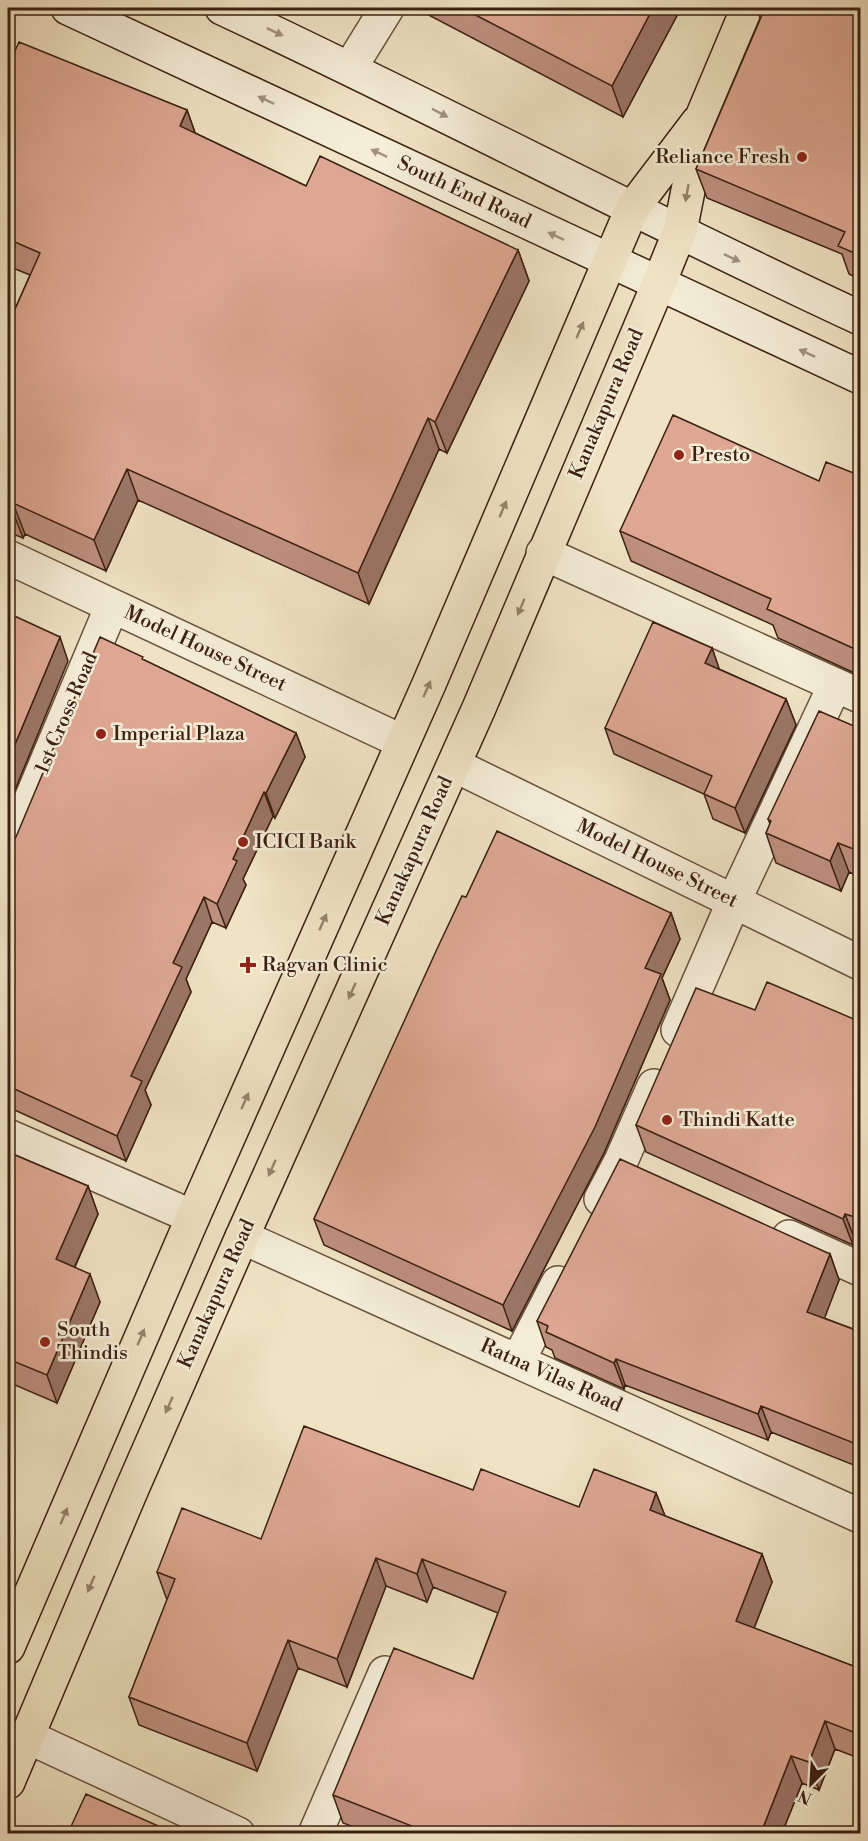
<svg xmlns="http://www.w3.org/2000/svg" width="868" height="1841" font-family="'Libre Bodoni',serif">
  <rect width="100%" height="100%" fill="#efe3c3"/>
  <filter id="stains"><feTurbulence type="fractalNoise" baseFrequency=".00333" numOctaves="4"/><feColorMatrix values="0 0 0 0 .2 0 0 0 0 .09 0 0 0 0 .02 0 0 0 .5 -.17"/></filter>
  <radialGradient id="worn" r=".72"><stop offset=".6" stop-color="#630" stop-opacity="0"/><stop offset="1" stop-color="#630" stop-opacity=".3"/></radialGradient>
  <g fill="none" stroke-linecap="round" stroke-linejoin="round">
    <g stroke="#69513e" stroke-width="36">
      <path id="minor" d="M 350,68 L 387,8
        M 543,553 L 860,696
        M 8,557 L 403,742
        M 454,765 L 860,963
        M 8,854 L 112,606
        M 678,1030 L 734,901 L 835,685
        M 8,1136 L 193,1217
        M 601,1199 L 621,1161 L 654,1086
        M 242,1237 L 860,1516
        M 789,1237 L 860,1269
        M 518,1361 L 558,1283
        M 26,1736 L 238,1834
        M 315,1834 L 385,1673"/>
    </g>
    <g stroke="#3c2012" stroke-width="36">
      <path id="secondary" d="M 68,8 L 860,377
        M 222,8 C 436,108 646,219 860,318"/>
    </g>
    <g stroke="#3c2012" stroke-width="36">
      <path id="primary" d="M 8,1647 L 193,1217 L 429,684 L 632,209 L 698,122
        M 8,1782 L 131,1491 L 242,1237 L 479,708 L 659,283 L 680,231 L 703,115 L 748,8"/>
    </g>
    <use href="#minor" stroke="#f5edd8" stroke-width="33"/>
    <use href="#secondary" stroke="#f5edd8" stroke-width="33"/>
    <use href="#primary" stroke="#efe3c3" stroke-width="33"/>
  </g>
  <path fill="#be907e" stroke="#3c2012" stroke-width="1.5" d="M 420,8 L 681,8 L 623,117 L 421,11 Z
    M 757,8 L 861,8 L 861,280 L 849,274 L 842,254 L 707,198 L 696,169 L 760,18 Z
    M 8,50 L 187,110 L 195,133 L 306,186 L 518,250 L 529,281 L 447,453 L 439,449 L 369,604 L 138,500 L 106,571 L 25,534 L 23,538 L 8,532 L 8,325 L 30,275 L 8,266 Z
    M 861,476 L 861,676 L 778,638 L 773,625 L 631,561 L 620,531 L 819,481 Z
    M 712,648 L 719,669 L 786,699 L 796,725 L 745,833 L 713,819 L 704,794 L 614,754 L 605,728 Z
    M 144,660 L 296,733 L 305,757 L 275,818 L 273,816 L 243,879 L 246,885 L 226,928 L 212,922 L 186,979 L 191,992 L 145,1090 L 151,1105 L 126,1161 L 8,1107 L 8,846 L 11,844 Z
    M 861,729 L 861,877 L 849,872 L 841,891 L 776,863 L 766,833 L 770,824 L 768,819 Z
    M 466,897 L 671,913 L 680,939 L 662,978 L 670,1000 L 604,1153 L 512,1331 L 324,1245 L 314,1219 Z
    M 755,1010 L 856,1020 L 861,1010 L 861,1242 L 855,1240 L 853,1245 L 646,1152 L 636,1125 Z
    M 8,1152 L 88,1186 L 98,1214 L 75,1267 L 100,1302 L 57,1403 L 8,1382 Z
    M 830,1254 L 839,1280 L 824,1318 L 861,1332 L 861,1468 L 771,1432 L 768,1440 L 625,1385 L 624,1389 L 555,1358 L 552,1350 L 546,1347 L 537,1321 Z
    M 473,1490 L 579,1507 L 656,1493 L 665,1516 L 762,1554 L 772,1582 L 754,1628 L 861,1669 L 861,1759 L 835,1749 L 819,1790 L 802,1783 L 782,1833 L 370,1833 L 343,1823 L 333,1795 L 473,1679 L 498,1613 L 433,1587 L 427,1602 L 386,1586 L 347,1687 L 298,1668 L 257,1771 L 139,1725 L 129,1697 L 167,1600 L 157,1572 L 261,1539 Z"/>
  <path fill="#9b7566" stroke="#3c2012" stroke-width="1.5" d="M 653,8 L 681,8 L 623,117 L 612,86 Z
    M 187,110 L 198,141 L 180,126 Z
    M 518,250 L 529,281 L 447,453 L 435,422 Z
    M 428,418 L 439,449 L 369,604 L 358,573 Z
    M 127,469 L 138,500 L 106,571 L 94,540 Z
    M 13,503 L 25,534 L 23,538 L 11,507 Z
    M 60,637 L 68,661 L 8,807 L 8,761 Z
    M 712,648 L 721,674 L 705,663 Z
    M 786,699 L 796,725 L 745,833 L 735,808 Z
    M 296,733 L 305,757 L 275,818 L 266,793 Z
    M 264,792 L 273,816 L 243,879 L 246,885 L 226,928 L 217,904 L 233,859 Z
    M 838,843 L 849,872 L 841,891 L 830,861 Z
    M 204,897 L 212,922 L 186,979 L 191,992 L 145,1090 L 151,1105 L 126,1161 L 117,1136 L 131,1076 L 173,963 Z
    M 671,913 L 680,939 L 662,978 L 670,1000 L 604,1153 L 512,1331 L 503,1305 L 645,968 Z
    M 88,1186 L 98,1214 L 66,1286 L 56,1259 Z
    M 845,1214 L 855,1240 L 853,1245 L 843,1219 Z
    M 830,1254 L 839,1280 L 817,1338 L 807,1312 Z
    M 90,1274 L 100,1302 L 57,1403 L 47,1375 Z
    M 616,1359 L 625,1385 L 624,1389 L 614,1363 Z
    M 761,1406 L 771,1432 L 768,1440 L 758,1414 Z
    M 656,1493 L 667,1521 L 650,1510 Z
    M 762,1554 L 772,1582 L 746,1649 L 736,1621 Z
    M 376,1558 L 386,1586 L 347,1687 L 337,1659 Z
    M 422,1559 L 433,1587 L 427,1602 L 417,1574 Z
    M 288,1640 L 298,1668 L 257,1771 L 247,1743 Z
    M 825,1721 L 835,1749 L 819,1790 L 809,1762 Z
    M 791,1756 L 802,1783 L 782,1833 L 761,1833 Z"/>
  <path fill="#dda792" stroke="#3c2012" stroke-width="1.5" d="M 462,8 L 653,8 L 612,86 Z
    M 763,8 L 861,8 L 861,256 L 838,246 L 845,232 L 696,169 L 765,8 Z
    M 19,42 L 187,110 L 180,126 L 306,186 L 320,156 L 518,250 L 435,422 L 428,418 L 358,573 L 127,469 L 94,540 L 13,503 L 11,507 L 8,506 L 8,325 L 40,253 L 8,239 L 8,50 L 14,53 Z
    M 673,415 L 819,481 L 826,462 L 861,476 L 861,652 L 857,650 L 767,609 L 771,599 L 620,531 Z
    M 8,613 L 60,637 L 8,761 Z
    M 653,622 L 712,648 L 705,663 L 786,699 L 735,808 L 704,794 L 712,776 L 605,728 Z
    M 100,637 L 143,657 L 142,659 L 296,733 L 266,793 L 264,792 L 233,859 L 237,861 L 217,904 L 204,897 L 173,963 L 182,967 L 131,1076 L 142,1081 L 117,1136 L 8,1086 L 8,846 L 11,844 L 16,837 Z
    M 819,711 L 861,729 L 861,852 L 838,843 L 830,861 L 766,833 L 771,821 L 768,819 Z
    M 497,831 L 671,913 L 645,968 L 661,974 L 595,1127 L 503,1305 L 314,1219 L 437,949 L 462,896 L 466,897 Z
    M 767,982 L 856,1020 L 861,1010 L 861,1219 L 845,1214 L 843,1219 L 636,1125 L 696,988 L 755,1010 Z
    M 8,1152 L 88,1186 L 56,1259 L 90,1274 L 47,1375 L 8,1359 Z
    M 620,1159 L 830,1254 L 807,1312 L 861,1332 L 861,1446 L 761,1406 L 758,1414 L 616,1359 L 614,1363 L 546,1332 L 548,1326 L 537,1321 Z
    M 304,1426 L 473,1490 L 481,1469 L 579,1507 L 594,1469 L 656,1493 L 650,1510 L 762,1554 L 736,1621 L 861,1669 L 861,1735 L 825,1721 L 809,1762 L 791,1756 L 761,1833 L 414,1833 L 417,1828 L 333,1795 L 394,1648 L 473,1679 L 506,1592 L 422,1559 L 417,1574 L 376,1558 L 337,1659 L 288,1640 L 247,1743 L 129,1697 L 175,1579 L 157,1572 L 182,1508 L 261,1539 Z
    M 86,1794 L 174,1833 L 68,1833 Z"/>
  <defs><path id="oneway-solid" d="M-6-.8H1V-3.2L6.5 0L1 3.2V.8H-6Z" transform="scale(1.5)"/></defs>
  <g fill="#a2917f">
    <use href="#oneway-solid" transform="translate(275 32) rotate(25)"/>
    <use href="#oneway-solid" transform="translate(266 100) rotate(-155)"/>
    <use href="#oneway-solid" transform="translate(440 113) rotate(27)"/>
    <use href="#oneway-solid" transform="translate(379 153) rotate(-155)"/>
    <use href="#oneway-solid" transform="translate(556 236) rotate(-155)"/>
    <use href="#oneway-solid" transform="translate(732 258) rotate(25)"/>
    <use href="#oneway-solid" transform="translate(807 353) rotate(-155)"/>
  </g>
  <g fill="#96826a">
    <use href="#oneway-solid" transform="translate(687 193) rotate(100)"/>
    <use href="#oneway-solid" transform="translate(580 330) rotate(-67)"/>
    <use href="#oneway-solid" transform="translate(503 509) rotate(-67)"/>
    <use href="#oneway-solid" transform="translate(521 607) rotate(113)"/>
    <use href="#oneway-solid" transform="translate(427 689) rotate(-66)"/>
    <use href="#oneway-solid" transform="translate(323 922) rotate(-66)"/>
    <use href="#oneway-solid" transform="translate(352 991) rotate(114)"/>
    <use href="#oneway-solid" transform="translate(245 1101) rotate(-66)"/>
    <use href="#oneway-solid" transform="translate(272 1168) rotate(114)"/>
    <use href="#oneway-solid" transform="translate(141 1337) rotate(-67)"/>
    <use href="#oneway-solid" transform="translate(169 1405) rotate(114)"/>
    <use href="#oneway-solid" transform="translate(64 1516) rotate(-67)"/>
    <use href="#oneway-solid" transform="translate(91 1584) rotate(113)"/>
  </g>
  <g fill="#8f2418" stroke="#f5edd8" stroke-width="2">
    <circle cx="802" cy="157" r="6"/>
    <circle cx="679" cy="455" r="6"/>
    <circle cx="101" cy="734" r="6"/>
    <circle cx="243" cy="842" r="6"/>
    <path d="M245 956h6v6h6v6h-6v6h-6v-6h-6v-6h6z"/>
    <circle cx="667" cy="1120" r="6"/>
    <circle cx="45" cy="1342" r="6"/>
  </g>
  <g text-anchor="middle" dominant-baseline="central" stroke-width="5" stroke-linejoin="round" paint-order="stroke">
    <g font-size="20" fill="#3c2012" stroke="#f5edd8" text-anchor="start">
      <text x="790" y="157" text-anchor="end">Reliance Fresh</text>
      <text x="691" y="455">Presto</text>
      <text x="113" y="734">Imperial Plaza</text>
      <text x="255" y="842">ICICI Bank</text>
      <text x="262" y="965">Ragvan Clinic</text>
      <text x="679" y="1120">Thindi Katte</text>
      <text x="57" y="1330">South<tspan x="57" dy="23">Thindis</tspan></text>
    </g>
    <g font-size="20" fill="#3c2012" stroke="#f5edd8">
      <text transform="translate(464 193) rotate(25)">South End Road</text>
      <text transform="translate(607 404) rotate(-67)">Kanakapura Road</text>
      <text transform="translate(205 649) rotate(25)">Model House Street</text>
      <text transform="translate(67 713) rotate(-67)">1st Cross Road</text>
      <text transform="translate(415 851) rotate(-66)">Kanakapura Road</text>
      <text transform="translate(657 864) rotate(26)">Model House Street</text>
      <text transform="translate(217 1294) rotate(-66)">Kanakapura Road</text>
      <text transform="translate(551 1376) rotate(24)">Ratna Vilas Road</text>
    </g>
  </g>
  <rect width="868" height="1841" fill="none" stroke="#efe3c3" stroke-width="30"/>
  <rect x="9" y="9" width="850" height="1823" fill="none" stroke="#3c2012" stroke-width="3"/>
  <rect x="15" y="15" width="838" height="1811" fill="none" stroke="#3c2012" stroke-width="1.5"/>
  <g transform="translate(811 1784) rotate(204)" stroke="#f5edd8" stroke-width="4.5" paint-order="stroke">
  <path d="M0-4.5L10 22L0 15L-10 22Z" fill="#3c2012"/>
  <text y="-9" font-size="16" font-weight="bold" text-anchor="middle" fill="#3c2012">N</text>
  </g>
  <rect width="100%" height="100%" filter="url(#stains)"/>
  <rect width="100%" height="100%" fill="url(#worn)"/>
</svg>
